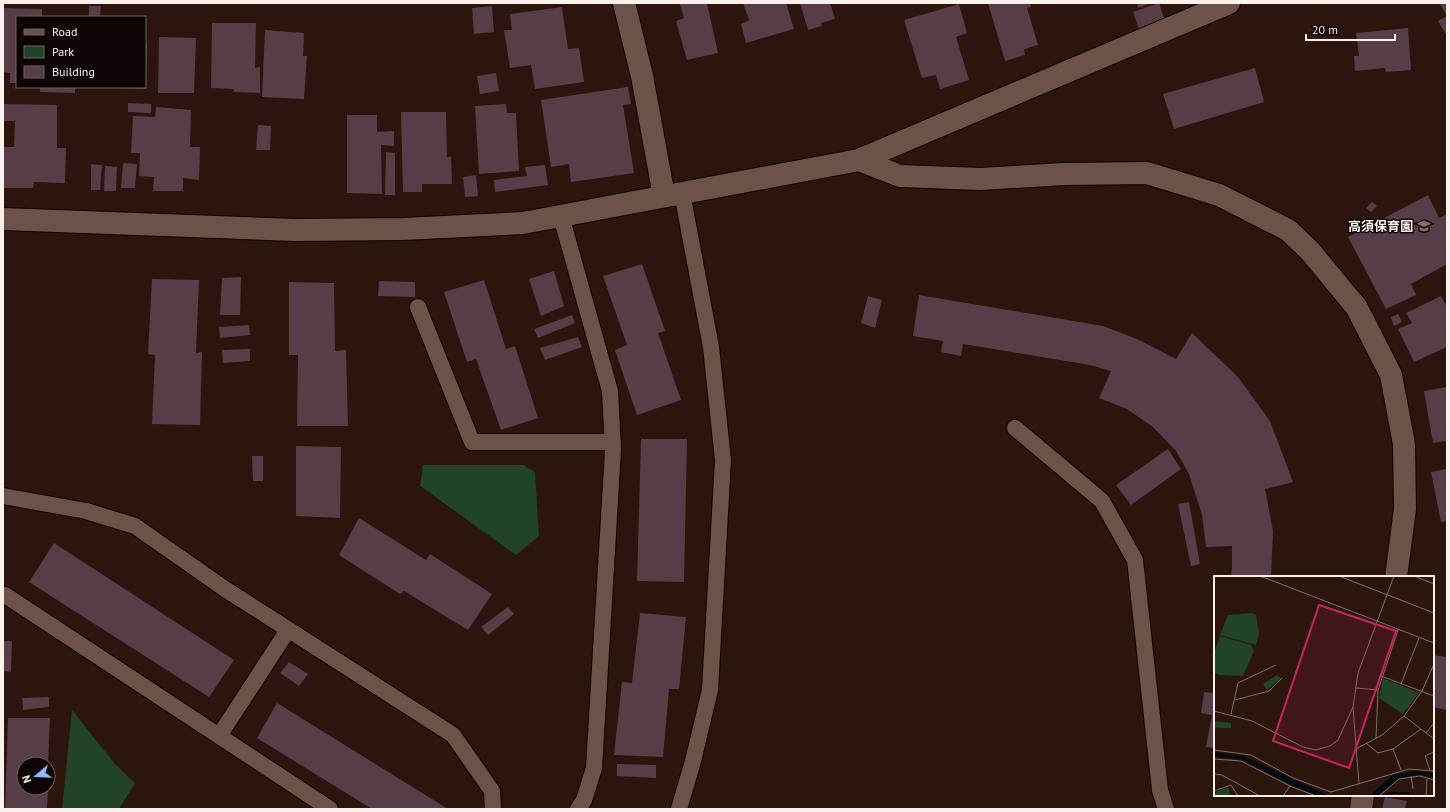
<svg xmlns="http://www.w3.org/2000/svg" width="1450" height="812" font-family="'PT Sans','Noto Sans JP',sans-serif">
  <rect width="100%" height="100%" fill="#2b150d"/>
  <path fill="#214328" d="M 423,465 L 523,465 L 535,472 L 539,536 L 516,555 L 420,486 Z
    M 72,710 L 114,763 L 135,783 L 119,809 L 62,809 Z"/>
  <path fill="#563d48" d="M 683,3 L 707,3 L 718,53 L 687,60 L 676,21 L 684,18 L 680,4 Z
    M 743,3 L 786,3 L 794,29 L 746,43 L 741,24 L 749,20 Z
    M 800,3 L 830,3 L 835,19 L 821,23 L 822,26 L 808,30 Z
    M 988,3 L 1030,3 L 1031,7 L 1027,8 L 1038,45 L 1024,49 L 1025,55 L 1005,61 Z
    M 1137,3 L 1152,3 L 1138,8 Z
    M 1159,3 L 1168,30 L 1142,38 L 1133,12 Z
    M 1442,3 L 1447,3 L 1447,36 L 1438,21 L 1447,16 L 1440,4 Z
    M 959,4 L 967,33 L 956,37 L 969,80 L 940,89 L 936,75 L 922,78 L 904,20 Z
    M 89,6 L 101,6 L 100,17 L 89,17 Z
    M 492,6 L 494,32 L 474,34 L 472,8 Z
    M 562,7 L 568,49 L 579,48 L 584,82 L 535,89 L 531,65 L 510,68 L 504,30 L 512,30 L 510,14 Z
    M 3,8 L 42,9 L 42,17 L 17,17 L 17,83 L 10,83 L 10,73 L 3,72 Z
    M 212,23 L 256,23 L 255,68 L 260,67 L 260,93 L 234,92 L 234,89 L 211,88 Z
    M 1408,28 L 1411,70 L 1386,72 L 1385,68 L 1355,71 L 1354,56 L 1359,56 L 1356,33 Z
    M 265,30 L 304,33 L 303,56 L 307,56 L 304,99 L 262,97 Z
    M 159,37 L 196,38 L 194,93 L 158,93 Z
    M 145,44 L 147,44 L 146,73 L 145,73 Z
    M 1255,68 L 1264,102 L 1174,129 L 1163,94 Z
    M 496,73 L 499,91 L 480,94 L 477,76 Z
    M 40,87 L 75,87 L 75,93 L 40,92 Z
    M 119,87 L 146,87 L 146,89 L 119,88 Z
    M 628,87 L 631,104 L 623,105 L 634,173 L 571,182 L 569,164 L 551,167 L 541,100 Z
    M 128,103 L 151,104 L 151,113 L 128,112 Z
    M 3,104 L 57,105 L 57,148 L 66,148 L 65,183 L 34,182 L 33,188 L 3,188 L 3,147 L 14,147 L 15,121 L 3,121 Z
    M 506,104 L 507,113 L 516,113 L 519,171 L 479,174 L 475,106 Z
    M 156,107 L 191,110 L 190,147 L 200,147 L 199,180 L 183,178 L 183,191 L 153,191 L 154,177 L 139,176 L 140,153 L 131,153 L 133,116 L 155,117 Z
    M 401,112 L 446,112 L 447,157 L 451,157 L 452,184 L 422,184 L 422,192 L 403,192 Z
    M 347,115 L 377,115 L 377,132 L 394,131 L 394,146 L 381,145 L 382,194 L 347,193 Z
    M 258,125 L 271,126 L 270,150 L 256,150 Z
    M 386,152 L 395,153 L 395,195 L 385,195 Z
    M 123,163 L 137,164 L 135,188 L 121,188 Z
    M 91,164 L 102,165 L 100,190 L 91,190 Z
    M 545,165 L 548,185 L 495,192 L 494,180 L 527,176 L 525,167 Z
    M 105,166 L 117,167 L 116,191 L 104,191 Z
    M 476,175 L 478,196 L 465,197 L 463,177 Z
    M 1428,195 L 1439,218 L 1447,214 L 1447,264 L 1411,284 L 1416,295 L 1386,309 L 1348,237 Z
    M 1372,202 L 1377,206 L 1371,212 L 1366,208 Z
    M 642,264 L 665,331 L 658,333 L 681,400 L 637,415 L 615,350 L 627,345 L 603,276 Z
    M 554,271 L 564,306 L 541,316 L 529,279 Z
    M 241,277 L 240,315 L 220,315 L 222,278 Z
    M 152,279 L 199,280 L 196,353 L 202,352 L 200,425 L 152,424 L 155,355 L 148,354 Z
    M 484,280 L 506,349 L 515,346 L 538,418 L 501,430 L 476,359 L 467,362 L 444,292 Z
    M 379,281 L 415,282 L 415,297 L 378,296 Z
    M 289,282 L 334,283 L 335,351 L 346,350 L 348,426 L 297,426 L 298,355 L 289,355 Z
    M 919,295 L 1103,326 L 1137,339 L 1176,359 L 1192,333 L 1238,377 L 1270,421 L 1293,482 L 1265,489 L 1273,531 L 1271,577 L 1231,577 L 1232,567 L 1232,546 L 1206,547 L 1202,515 L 1189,474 L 1176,451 L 1153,427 L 1127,409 L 1099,398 L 1111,371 L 1090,365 L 963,344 L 961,356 L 941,352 L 943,341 L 913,336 Z
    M 868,296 L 882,300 L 875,328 L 861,323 Z
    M 1441,296 L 1447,307 L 1447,347 L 1414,362 L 1398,329 L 1412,323 L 1406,313 Z
    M 1398,314 L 1402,322 L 1394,326 L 1391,317 Z
    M 572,315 L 575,323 L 538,338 L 534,329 Z
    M 249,325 L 250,335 L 220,338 L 219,327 Z
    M 578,337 L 582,347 L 545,360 L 540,348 Z
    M 250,349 L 250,361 L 223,363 L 222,350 Z
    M 1447,387 L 1447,441 L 1433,443 L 1424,391 Z
    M 641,439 L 687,439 L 684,582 L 637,581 Z
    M 296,446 L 341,447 L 340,518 L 296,516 Z
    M 1168,449 L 1181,469 L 1131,505 L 1116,485 Z
    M 252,456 L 263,456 L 263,481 L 253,481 Z
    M 1447,469 L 1447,521 L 1441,522 L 1431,472 Z
    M 1189,502 L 1200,564 L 1191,566 L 1178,504 Z
    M 359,518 L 426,560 L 430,554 L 492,594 L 468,630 L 404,591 L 400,594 L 339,555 Z
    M 54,543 L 234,660 L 209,697 L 29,582 Z
    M 508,607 L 514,614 L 488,635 L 481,627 Z
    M 640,613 L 686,617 L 679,689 L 669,689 L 663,757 L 614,755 L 622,682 L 632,683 Z
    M 3,641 L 12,641 L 11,672 L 3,671 Z
    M 1433,655 L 1447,657 L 1447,710 L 1433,707 Z
    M 289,662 L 308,674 L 299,686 L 280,673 Z
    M 1214,684 L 1215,684 L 1215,748 L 1206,747 L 1212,715 L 1201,713 L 1204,692 L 1213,693 Z
    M 49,697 L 49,707 L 23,710 L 22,698 Z
    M 277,703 L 448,809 L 372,809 L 257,738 Z
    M 8,718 L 50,718 L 48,764 L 24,764 L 24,788 L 48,788 L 47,809 L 5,809 Z
    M 617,764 L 656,765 L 656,778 L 617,776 Z
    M 1385,797 L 1407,801 L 1405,809 L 1382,809 Z"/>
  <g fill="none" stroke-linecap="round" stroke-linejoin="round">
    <g stroke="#120200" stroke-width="18">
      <path id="lane" d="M 561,216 L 610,391 L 613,450 L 594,768 L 584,800 L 578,809
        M 418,307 L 472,442 L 613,442
        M 1015,428 L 1102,501 L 1135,560 L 1160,790 L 1166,809
        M 3,496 L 86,511 L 135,526 L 225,589 L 453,735 L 492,791 L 493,809
        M 5,595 L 330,809
        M 219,736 L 288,630
        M 679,809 L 693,761 L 710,690 L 723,460 L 711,347 L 682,193"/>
    </g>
    <g stroke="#120200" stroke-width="24">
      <path id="street" d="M 624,3 L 642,76 L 664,196
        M 859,160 L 900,176 L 980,179 L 1064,174 L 1147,173 L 1219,195 L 1288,230 L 1310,251 L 1357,308 L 1391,375 L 1404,444 L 1405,509 L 1396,577
        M 3,219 L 295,230 L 403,229 L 523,223 L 859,160 L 1229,3
        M 1361,809 L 1363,795"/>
    </g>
    <use href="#lane" stroke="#6d5249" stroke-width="16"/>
    <use href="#street" stroke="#6d5249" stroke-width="22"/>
  </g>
  <defs>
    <g id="school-bare" transform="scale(1.08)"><path d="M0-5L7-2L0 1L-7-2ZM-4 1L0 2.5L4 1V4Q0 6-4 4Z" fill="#8d6e63" stroke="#0d0503" stroke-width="2.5" paint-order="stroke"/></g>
  </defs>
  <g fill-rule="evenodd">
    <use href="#school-bare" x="1424" y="226"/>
  </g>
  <g text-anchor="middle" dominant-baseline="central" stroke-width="3" stroke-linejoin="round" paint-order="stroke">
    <g font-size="13" font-weight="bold" fill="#fef1ed" stroke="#0d0503" text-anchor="end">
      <text x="1413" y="226">高須保育園</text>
    </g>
  </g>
  <g transform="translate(1214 576)">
    <rect width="220" height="220" fill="#2b150d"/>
    <path d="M 38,37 L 42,39 L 45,58 L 42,69 L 6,59 L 14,39 ZM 6,60 L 37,69 L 40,75 L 29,100 L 5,99 L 0,96 L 0,77 ZM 63,99 L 67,102 L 53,114 L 49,108 ZM 169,102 L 205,117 L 189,138 L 165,122 ZM 0,145 L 17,147 L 17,152 L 0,152 ZM 13,212 L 15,213 L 16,220 L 0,220 L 3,215 Z" fill="#214328"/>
    <path d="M 0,176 L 30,180 L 115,220 L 105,220 L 85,213 L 27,183 L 0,181 ZM 202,195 L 220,197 L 220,201 L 206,199 L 185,202 L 164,220 L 155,220 L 179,199 Z" fill="#000b12"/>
    <path fill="none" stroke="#000b12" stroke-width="2" d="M 169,220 L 175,217 L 196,217"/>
    <path fill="none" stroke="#7f6d67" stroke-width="1" d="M 46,0 L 220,67M 125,0 L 220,37M 200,0 L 220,8M 167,100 L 220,120M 187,108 L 205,62M 142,112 L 164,114M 21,124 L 55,115 L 68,102M 0,135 L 38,145 L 89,171 L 102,174 L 116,170 L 124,164 L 139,131M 17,138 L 24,107 L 62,89M 190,140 L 220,163M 212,157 L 220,147M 162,162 L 164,114 L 184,54M 152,167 L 164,177 L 179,173 L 187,194M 142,173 L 168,159 L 190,140 L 208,115 L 220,88M 179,173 L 207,153M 0,174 L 37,179 L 79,202 L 117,216 L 195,193 L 220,195M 0,183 L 27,185 L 76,210 L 102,220M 216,194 L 211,180 L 220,176M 0,198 L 8,199 L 46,220M 197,200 L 199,213M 145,208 L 139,131 L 144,97 L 180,0M 0,215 L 17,209 L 24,220M 69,220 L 76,210M 165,220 L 185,203 L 206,200 L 220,204M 212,220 L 213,203"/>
    <path fill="#c52362" fill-opacity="0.15" stroke="#c52362" stroke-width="2" d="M 105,29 L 182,55 L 135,192 L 59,165 Z"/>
    <rect width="220" height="220" fill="none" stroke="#fef1ed" stroke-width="2"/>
  </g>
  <rect width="1450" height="812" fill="none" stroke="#fef1ed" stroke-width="8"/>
  <rect x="16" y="16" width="130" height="72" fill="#0d0503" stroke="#6d6361"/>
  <rect x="24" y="29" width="20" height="6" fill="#6d5249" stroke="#6d6361"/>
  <text x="52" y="36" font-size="12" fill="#fef1ed">Road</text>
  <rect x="24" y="46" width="20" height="12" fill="#214328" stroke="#6d6361"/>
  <text x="52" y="56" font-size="12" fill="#fef1ed">Park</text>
  <rect x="24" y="66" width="20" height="12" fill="#563d48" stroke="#6d6361"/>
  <text x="52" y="76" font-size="12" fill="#fef1ed">Building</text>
  <g transform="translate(36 776) rotate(251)"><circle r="19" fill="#0d0503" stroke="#6d6361"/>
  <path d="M0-3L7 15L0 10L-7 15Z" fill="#92b7fd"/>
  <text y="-6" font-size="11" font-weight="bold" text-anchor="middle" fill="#fef1ed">N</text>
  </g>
  <path d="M1306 34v6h89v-6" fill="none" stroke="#fef1ed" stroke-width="2"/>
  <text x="1312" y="34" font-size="12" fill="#fef1ed" stroke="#0d0503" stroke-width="3" paint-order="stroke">20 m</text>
</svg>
